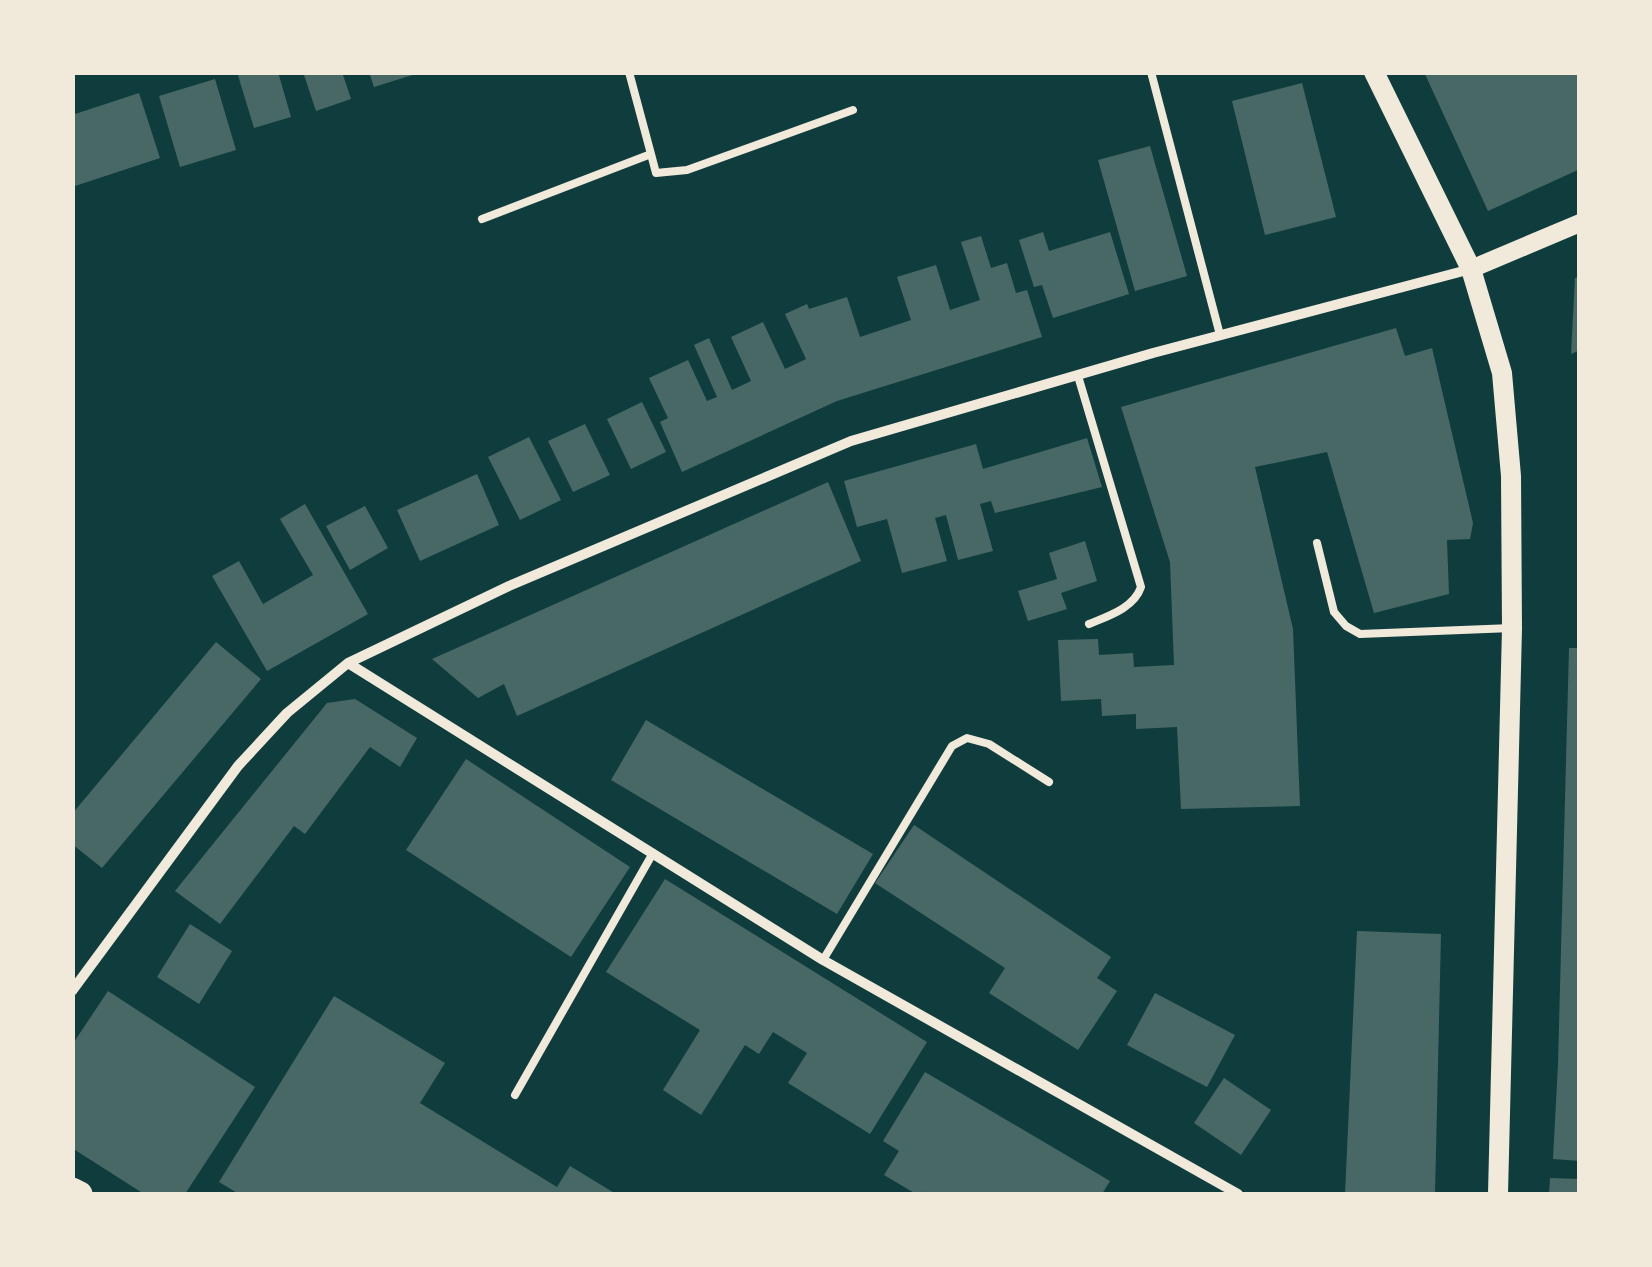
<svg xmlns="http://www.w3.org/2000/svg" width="1652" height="1267" font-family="Raleway,sans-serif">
  <rect width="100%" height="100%" fill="#0f3d3e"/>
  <path fill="#486865" d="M 237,72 L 278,72 L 291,117 L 254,128 Z
    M 303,72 L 342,72 L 351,99 L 316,111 Z
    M 369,72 L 419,72 L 419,73 L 374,87 Z
    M 1424,72 L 1576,72 L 1580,79 L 1580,169 L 1488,211 Z
    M 215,79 L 236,150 L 180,167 L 159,96 Z
    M 1302,83 L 1336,217 L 1265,235 L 1232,101 Z
    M 139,93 L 160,158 L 72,187 L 72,115 Z
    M 1150,146 L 1187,276 L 1135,291 L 1098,160 Z
    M 1043,232 L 1049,251 L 1110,232 L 1129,294 L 1053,318 L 1042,285 L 1034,287 L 1019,240 Z
    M 981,236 L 991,268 L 1007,263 L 1016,293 L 1027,290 L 1042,337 L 837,401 L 682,472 L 660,422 L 668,418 L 649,378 L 688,360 L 707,401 L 717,397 L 694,345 L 709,338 L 732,390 L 751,381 L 731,337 L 763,322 L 785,369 L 806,359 L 785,314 L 807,304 L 809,309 L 847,297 L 860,337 L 911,320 L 897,277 L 936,265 L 950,310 L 980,300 L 961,242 Z
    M 1580,277 L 1580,350 L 1571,354 L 1575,278 Z
    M 1396,328 L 1405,356 L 1432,348 L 1473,523 L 1470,539 L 1447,540 L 1449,594 L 1374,613 L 1327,452 L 1255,467 L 1293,629 L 1300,806 L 1181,809 L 1177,727 L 1136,729 L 1136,714 L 1102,716 L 1101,699 L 1061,701 L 1058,640 L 1098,639 L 1099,655 L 1133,653 L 1134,667 L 1174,665 L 1170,562 L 1121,407 Z
    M 642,402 L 666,452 L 631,469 L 607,419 Z
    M 585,424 L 610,475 L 573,492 L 548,441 Z
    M 529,437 L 561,500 L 520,520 L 488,457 Z
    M 1087,438 L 1102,487 L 995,513 L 991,501 L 980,504 L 993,551 L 958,560 L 946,515 L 935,518 L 947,561 L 902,573 L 887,519 L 857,527 L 844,481 L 976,444 L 983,469 Z
    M 477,474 L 499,525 L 420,561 L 397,510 Z
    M 828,482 L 861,561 L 517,716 L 504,684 L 478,698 L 432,659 Z
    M 305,504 L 368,614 L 267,671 L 212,576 L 239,561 L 263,604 L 313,575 L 280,519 Z
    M 365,506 L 388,548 L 350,570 L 326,526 Z
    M 1085,541 L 1097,581 L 1061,593 L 1067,609 L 1028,621 L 1018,591 L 1057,579 L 1049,553 Z
    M 216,642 L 261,679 L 102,868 L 72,844 L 72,814 Z
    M 1569,648 L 1580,648 L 1580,1161 L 1553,1159 L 1558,1064 Z
    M 355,699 L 417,738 L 400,767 L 370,747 L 305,834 L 294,826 L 220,924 L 175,891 L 327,703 Z
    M 646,720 L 873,854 L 837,914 L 611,780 Z
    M 466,759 L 630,867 L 571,957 L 406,850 Z
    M 914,825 L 1111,957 L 1097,978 L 1117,991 L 1078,1050 L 989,993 L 1005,968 L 875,883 Z
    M 665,879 L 927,1042 L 870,1134 L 788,1083 L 807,1053 L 773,1032 L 759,1054 L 745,1045 L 701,1115 L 663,1090 L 700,1030 L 606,972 Z
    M 190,924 L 232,951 L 199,1004 L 157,977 Z
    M 1357,931 L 1441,934 L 1435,1194 L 1345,1194 Z
    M 108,991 L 255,1087 L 185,1194 L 144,1194 L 72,1148 L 72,1045 Z
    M 1155,993 L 1235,1035 L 1207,1087 L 1127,1045 Z
    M 334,996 L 445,1063 L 420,1103 L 557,1187 L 570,1166 L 616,1194 L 239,1194 L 219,1182 Z
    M 925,1072 L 1110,1181 L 1102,1194 L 924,1194 L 926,1191 L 922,1194 L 916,1194 L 884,1175 L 899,1151 L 883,1141 Z
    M 1224,1078 L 1271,1110 L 1241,1155 L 1194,1123 Z
    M 1550,1178 L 1580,1179 L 1580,1194 L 1549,1194 Z"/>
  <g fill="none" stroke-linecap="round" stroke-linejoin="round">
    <path stroke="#f1e9da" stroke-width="8" d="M 629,72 L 651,154
      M 1151,72 L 1220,335
      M 482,219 L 651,154 L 656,173 L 687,170 L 853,110
      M 1078,376 L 1141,587 C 1134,608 1108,616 1089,624
      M 1317,543 L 1334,612 L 1346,626 L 1360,634 L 1512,628
      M 823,960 L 952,746 L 967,738 L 989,744 L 1049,782
      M 515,1095 L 653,853"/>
    <path stroke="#f1e9da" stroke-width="10" d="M 348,663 L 823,960 L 1238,1194
      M 72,991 L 238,766 L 287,713 L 348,663 L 509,586 L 851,441 L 1153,353 L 1471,269"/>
    <path stroke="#f1e9da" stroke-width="18" d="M 1471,269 L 1580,223"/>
    <path stroke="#f1e9da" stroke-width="20" d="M 1374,72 L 1471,269 L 1502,373 L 1511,476 L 1512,628 L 1498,1194"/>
    <path stroke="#f1e9da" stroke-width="25" d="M 72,1190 L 80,1194"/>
  </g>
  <rect width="1652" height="1267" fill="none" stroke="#f1e9da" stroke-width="150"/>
</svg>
